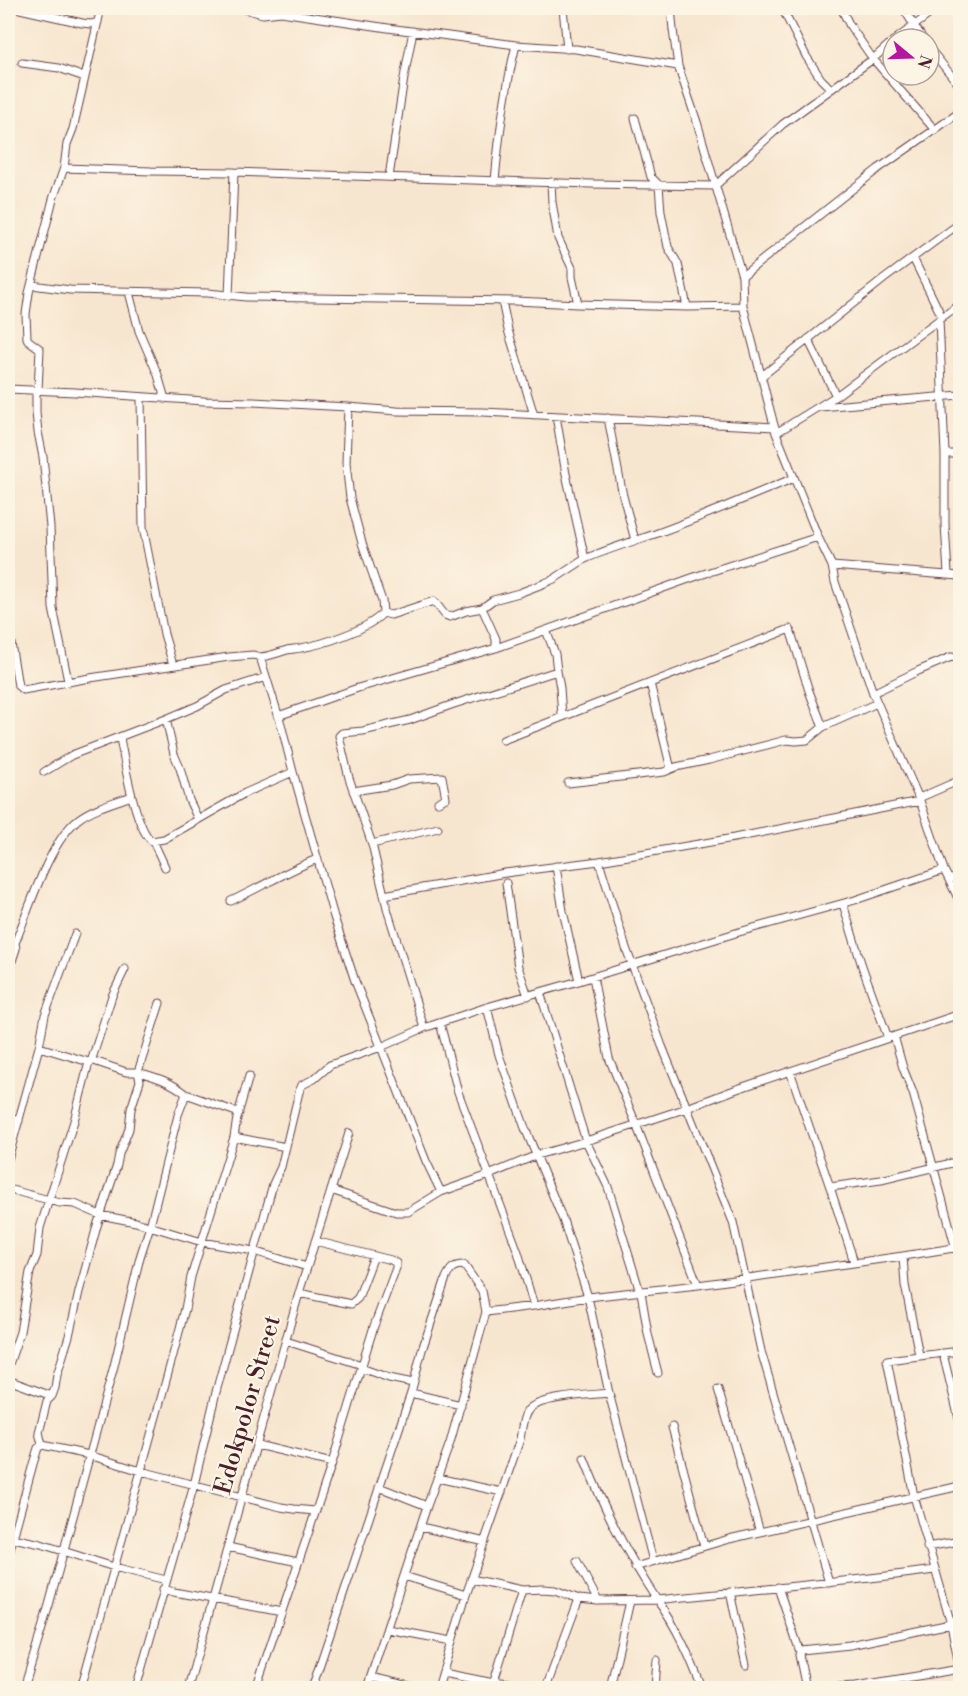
<svg xmlns="http://www.w3.org/2000/svg" width="968" height="1696" font-family="'Libre Bodoni',serif">
  <rect width="100%" height="100%" fill="#fcf5e5"/>
  <filter id="ink" filterUnits="userSpaceOnUse"><feTurbulence type="fractalNoise" baseFrequency=".0167" numOctaves="2"/><feDisplacementMap in="SourceGraphic" scale="12" xChannelSelector="R" yChannelSelector="G"/><feConvolveMatrix kernelMatrix="1 2 1 2 8 2 1 2 1" color-interpolation-filters="sRGB"/></filter>
  <filter id="wash" filterUnits="userSpaceOnUse"><feTurbulence type="fractalNoise" baseFrequency=".008" numOctaves="4" result="noise"/><feDisplacementMap in="SourceGraphic" scale="24" xChannelSelector="R" yChannelSelector="G"/><feGaussianBlur stdDeviation="1.35" result="paint"/><feColorMatrix in="noise" values="0 0 0 0 0 0 0 0 0 0 0 0 0 0 0 0 0 1.4 0 .05"/><feComposite in="paint" operator="in"/></filter>
  <g filter="url(#wash)">
    <rect width="100%" height="100%" fill="#f7e6cf"/>
  </g>
  <g filter="url(#ink)">
    <g fill="none" stroke-linecap="round" stroke-linejoin="round">
      <g stroke="#643d44" stroke-width="9">
        <path id="minor" d="M 240,8 L 263,14 L 281,12 L 388,28 L 516,45 L 576,49 L 678,66
          M 563,8 L 567,49
          M 671,8 L 673,30 L 678,66 L 697,122 L 742,276 L 743,306 L 776,433 L 818,537 L 832,566 L 835,582 L 873,693 L 920,801 L 944,870 L 960,902
          M 782,8 L 806,56 L 821,79 L 831,89
          M 841,8 L 850,26 L 873,59 L 935,130
          M 903,8 L 923,39
          M 20,9 L 82,23 L 91,24 L 98,22
          M 896,39 L 938,8
          M 929,48 L 960,86
          M 22,63 L 59,68 L 84,77
          M 635,118 L 651,177 L 659,185 L 661,212 L 668,247 L 678,264 L 687,307
          M 64,168 L 151,171 L 234,172 L 591,184 L 715,186 L 783,124 L 873,59 L 893,41
          M 389,177 L 404,78 L 413,31
          M 495,181 C 499,135 505,90 516,45
          M 551,182 L 552,202 L 558,238 L 572,268 L 572,277 L 578,304
          M 955,227 L 960,236
          M 913,258 L 942,317
          M 742,276 L 878,169 L 960,112
          M 32,285 L 70,290 L 208,293 L 246,297 L 515,301 L 578,304 L 687,307 L 743,306
          M 129,292 L 139,331 L 158,375 L 165,399
          M 229,296 L 234,172
          M 502,301 L 508,330 L 534,415
          M 939,319 L 945,454 L 945,524 L 948,574
          M 808,339 L 836,396
          M 762,376 L 884,279 L 960,223
          M 8,389 L 75,392 L 204,401 L 253,402 L 348,407 L 346,463 L 350,498 L 362,543 L 382,601 L 383,613 C 367,630 324,644 301,648 C 297,649 292,649 287,650 C 278,653 270,656 260,657
          M 141,397 L 143,527 L 164,634 L 173,665
          M 348,407 L 397,411 L 483,412 L 775,427
          M 820,407 L 960,395
          M 556,416 L 566,474 L 585,559 C 608,549 631,542 655,534 C 702,517 748,497 794,478
          M 608,418 L 623,496 L 635,540
          M 776,433 L 836,396 L 960,304
          M 945,454 L 960,454
          M 832,566 L 960,576
          M 482,608 L 496,639 L 496,648
          M 383,613 L 391,615 L 434,601 L 445,615 L 450,617 L 466,611 L 482,608 L 493,600 L 519,593 L 545,583 L 554,579 L 585,559
          M 8,625 L 18,686 L 23,690 L 90,678 L 229,657 L 253,655 L 260,657 L 281,724 L 293,772 L 334,917 L 355,981 L 426,1161 L 441,1192
          M 546,630 L 555,654 L 557,671
          M 68,681 L 53,608 L 50,527 L 43,457 L 38,432 L 36,413 L 36,394 L 38,390 L 40,349 L 28,340 L 27,338 L 26,314 L 29,293 L 53,199 L 64,168 L 67,144 L 73,129 L 101,8
          M 650,683 L 671,769
          M 873,693 L 918,671 L 951,657 L 956,658 L 960,661
          M 278,716 L 358,688 L 496,648 L 700,575 L 818,537
          M 166,719 L 174,754 L 180,768 L 189,800 L 198,819
          M 120,738 C 124,759 135,830 152,841 L 164,839 L 245,793 L 293,772
          M 503,740 L 790,629 L 809,691 L 823,727
          M 44,772 L 72,755 L 166,719 L 197,706 L 226,690 L 266,677
          M 568,783 L 664,772 L 676,767 L 709,760 L 786,740 L 796,741 L 807,740 L 823,727 L 877,703
          M 353,791 L 392,785 L 409,779 L 442,777 L 446,798 L 438,802
          M 919,798 L 960,780
          M 153,841 L 165,867
          M 372,844 L 438,828
          M 599,861 L 626,948 L 662,1046 L 733,1222 L 761,1351 L 829,1583
          M 556,866 L 563,911 L 579,981
          M 950,880 L 960,875
          M 506,883 L 518,967 L 528,996
          M 384,895 L 505,873 L 599,861 L 734,838 L 920,801
          M 231,901 C 261,887 287,871 317,859
          M 843,904 L 862,966 L 888,1038
          M 8,973 L 16,949 L 15,943 C 30,907 48,845 77,820 C 92,808 115,802 132,796
          M 593,977 L 609,1058 L 636,1124 L 698,1285
          M 540,992 L 586,1141 L 608,1187 L 640,1292
          M 440,1023 L 458,1092 L 518,1252 L 534,1306
          M 424,1028 L 388,912 L 372,844 L 349,778 L 339,736 L 342,733 L 363,731 L 410,720 L 451,705 L 557,671 L 560,688 L 562,716
          M 894,1036 L 903,1068 L 913,1093 L 956,1249
          M 39,1047 L 45,1015 L 75,934
          M 91,1062 L 112,996 L 125,969
          M 790,1071 L 830,1187 L 854,1262
          M 8,1117 L 19,1121
          M 234,1137 L 286,1147
          M 8,1159 L 39,1047 L 89,1062
          M 830,1187 L 881,1180 L 960,1161
          M 8,1189 L 60,1203 L 75,1204 L 100,1215 L 136,1222 L 202,1242 L 254,1251 L 307,1267
          M 331,1190 L 396,1212 L 408,1212 L 441,1192 L 489,1175 L 537,1155 L 586,1141 L 687,1108 L 737,1089 L 960,1014
          M 150,1226 L 178,1115 L 186,1094 L 239,1113
          M 903,1256 L 960,1247
          M 641,1292 L 648,1334 L 658,1373
          M 299,1293 L 351,1304 L 358,1298 L 374,1256
          M 286,1341 L 362,1365
          M 960,1351 L 887,1360 L 914,1496 L 951,1624 L 960,1670
          M 943,1354 L 960,1423
          M 8,1367 L 20,1332 L 30,1272 L 37,1255 L 40,1228 L 74,1121 L 89,1062 L 94,1061 L 126,1072 L 138,1072 L 160,1003
          M 361,1368 L 389,1378 L 413,1383
          M 8,1380 L 52,1396
          M 718,1389 L 760,1532
          M 411,1393 L 461,1405
          M 609,1393 L 653,1561
          M 672,1427 L 704,1546
          M 42,1445 L 89,1455 L 141,1471 L 281,1507 L 294,1509 L 315,1511
          M 257,1445 L 332,1463
          M 584,1458 C 605,1511 626,1553 657,1600 C 750,1590 842,1583 934,1570
          M 437,1478 L 502,1492
          M 379,1487 L 427,1506
          M 421,1527 L 485,1542
          M 8,1536 L 13,1538 L 33,1464 L 38,1448 L 42,1445 L 39,1432 L 42,1421 L 47,1401 L 52,1396 L 55,1388 L 57,1375 L 69,1336 L 79,1292 L 97,1226 L 117,1165 L 119,1154 L 129,1129 L 131,1109 L 140,1081 L 138,1072 C 156,1077 172,1082 186,1094
          M 228,1547 L 298,1562
          M 927,1547 L 960,1541
          M 8,1558 L 13,1538 L 41,1544 L 114,1567 L 166,1580
          M 577,1561 L 598,1601
          M 635,1567 L 729,1539 L 960,1486
          M 404,1576 L 466,1595
          M 471,1579 L 522,1590
          M 778,1587 L 800,1652
          M 163,1589 L 174,1592 L 282,1612
          M 730,1592 L 746,1665
          M 387,1629 L 452,1641
          M 443,1673 L 494,1683 L 501,1682 L 541,1688
          M 371,1677 L 417,1688
          M 24,1688 L 49,1605 L 114,1366 L 140,1257 L 150,1226
          M 81,1688 L 173,1355 L 185,1309 L 191,1277 L 234,1137 L 237,1118 L 249,1076
          M 136,1688 L 194,1485 L 216,1392 L 273,1184 L 281,1167 L 299,1092 L 302,1085 L 314,1079 L 330,1065 L 381,1047 L 424,1028 L 487,1007 L 579,981 L 739,932 L 855,900 L 944,870
          M 188,1688 L 299,1293 L 349,1133
          M 256,1688 L 332,1463 L 374,1326 L 396,1268 L 396,1263 L 391,1260 L 315,1241
          M 312,1688 L 411,1393 L 422,1350 L 446,1278 C 450,1269 453,1265 464,1265 L 482,1291 L 486,1312 L 534,1306 L 588,1297 L 698,1285 L 903,1256 L 905,1285 L 919,1355
          M 367,1688 L 427,1506 L 450,1443 L 486,1312
          M 438,1688 L 466,1595 L 520,1439 C 522,1430 522,1415 530,1408 C 543,1397 591,1395 609,1393 L 588,1297 L 563,1220 L 525,1128 L 499,1055 L 487,1007
          M 492,1688 L 522,1590 L 543,1589 L 555,1590 L 579,1599 L 598,1601 L 657,1600 C 677,1627 690,1657 702,1688
          M 546,1688 L 579,1599
          M 610,1688 L 630,1601
          M 655,1688 L 657,1660
          M 806,1688 L 799,1655 L 801,1650 L 850,1645 L 960,1622
          M 821,1688 L 856,1686 L 960,1669"/>
      </g>
      <use href="#minor" stroke="#fff" stroke-width="7"/>
    </g>
  </g>
  <g text-anchor="middle" dominant-baseline="central" stroke-width="4.5" stroke-linejoin="round" paint-order="stroke">
    <g font-size="24" fill="#4a1f2b" stroke="#fcf5e5">
      <text transform="translate(248 1405) rotate(-74)">Edokpolor Street</text>
    </g>
  </g>
  <rect width="968" height="1696" fill="none" stroke="#fcf5e5" stroke-width="30"/>
  <g transform="translate(911 57) rotate(109)"><circle r="28" fill="#fcf5e5" stroke="#b59f9b" stroke-width="1.5"/>
  <path d="M0-4.5L10 22L0 15L-10 22Z" fill="#b5179e"/>
  <text y="-9" font-size="16" font-weight="bold" text-anchor="middle" fill="#4a1f2b">N</text>
  </g>
</svg>
